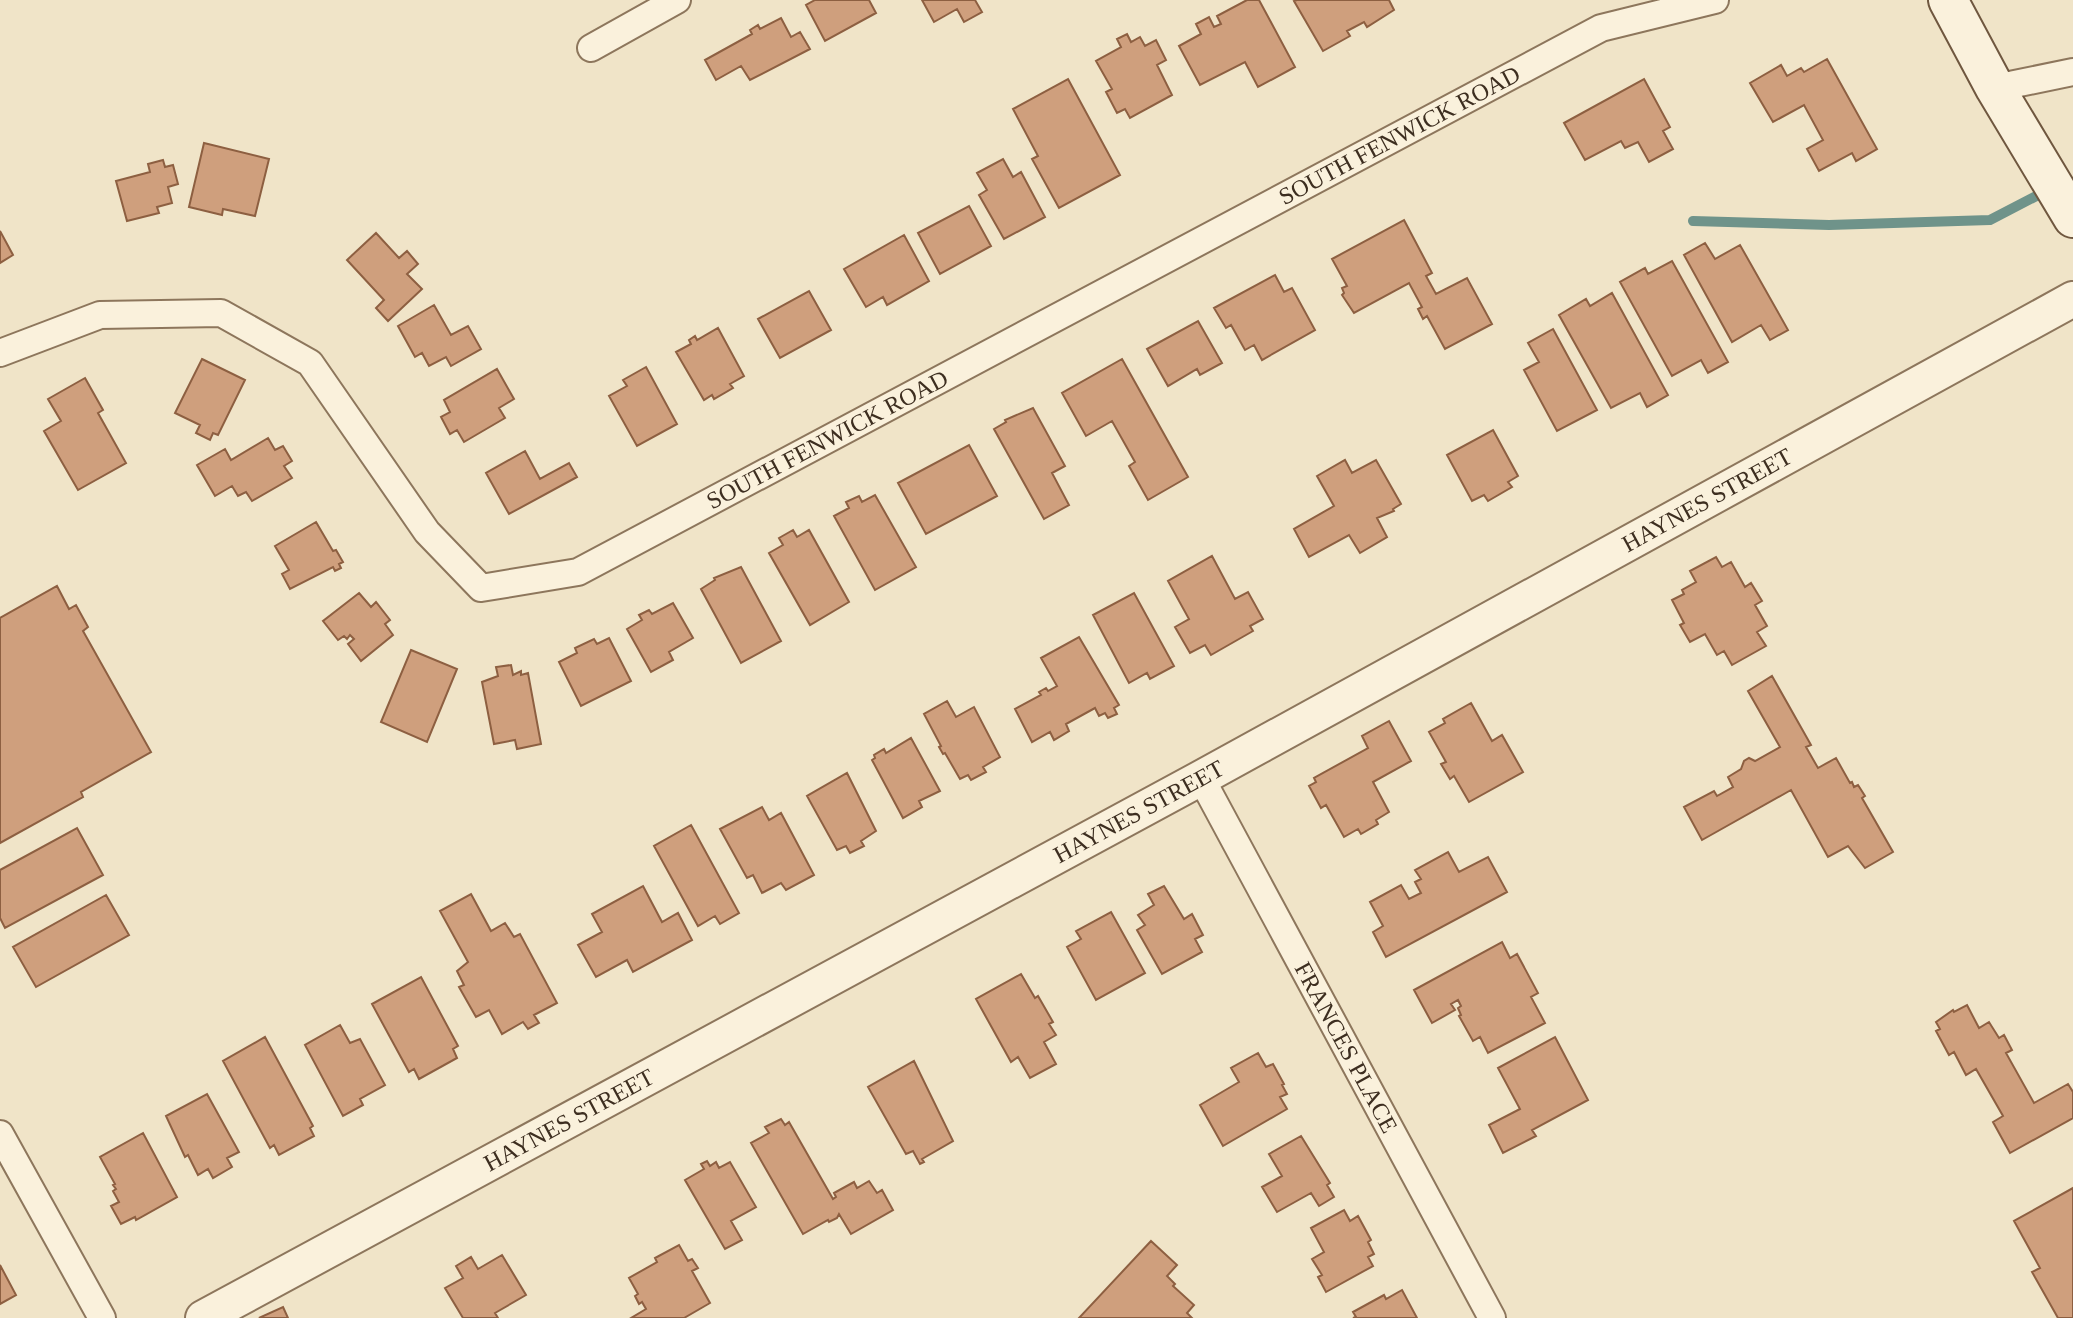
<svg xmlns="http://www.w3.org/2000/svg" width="2073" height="1318" font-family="Georgia,serif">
  <rect width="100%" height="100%" fill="#f0e4c8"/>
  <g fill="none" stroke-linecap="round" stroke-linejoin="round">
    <path stroke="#6f938a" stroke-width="10" d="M 1693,221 L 1829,225 L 1990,220 L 2046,191"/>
  </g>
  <path fill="#cf9f7d" stroke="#8d5f41" stroke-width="2" d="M 815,0 L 869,0 L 876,13 L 825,41 L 806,5 Z
    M 922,0 L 975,0 L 982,12 L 964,22 L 957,9 L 934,22 Z
    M 1247,0 L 1259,0 L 1295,67 L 1258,87 L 1245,62 L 1200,85 L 1179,46 L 1201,34 L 1196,24 L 1209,17 L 1214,27 L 1221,24 L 1217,16 Z
    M 1297,0 L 1389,0 L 1394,10 L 1367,27 L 1364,22 L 1347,31 L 1350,36 L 1323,51 L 1294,1 Z
    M 781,18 L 791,37 L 800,32 L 810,49 L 750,80 L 741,66 L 716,80 L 705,60 L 752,34 L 750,30 L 758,25 L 760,29 Z
    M 1127,34 L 1131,42 L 1140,37 L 1145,46 L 1156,40 L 1166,60 L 1157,65 L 1172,95 L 1130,118 L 1125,109 L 1117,113 L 1106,92 L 1112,89 L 1096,61 L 1121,47 L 1117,39 Z
    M 1827,59 L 1877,149 L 1856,161 L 1852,153 L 1819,171 L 1807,149 L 1823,140 L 1804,105 L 1773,122 L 1750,83 L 1781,65 L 1787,76 L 1801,68 L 1804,72 Z
    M 1068,79 L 1120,175 L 1059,208 L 1032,159 L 1038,156 L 1013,109 Z
    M 1644,79 L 1670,127 L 1663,131 L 1673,149 L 1649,162 L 1638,142 L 1625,148 L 1621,141 L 1585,160 L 1564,123 Z
    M 204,143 L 269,159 L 255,216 L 223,209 L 222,215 L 189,207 Z
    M 1003,159 L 1013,177 L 1021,172 L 1045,217 L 1004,239 L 979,195 L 987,190 L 977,173 Z
    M 163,160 L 165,167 L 173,165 L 178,184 L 168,187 L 172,203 L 157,207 L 159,213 L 127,221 L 116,181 L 150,172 L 148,164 Z
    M 969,206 L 991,246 L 940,274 L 918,233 Z
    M 1404,220 L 1432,273 L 1426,276 L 1436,294 L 1467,278 L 1492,324 L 1445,349 L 1427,316 L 1423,319 L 1418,309 L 1422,307 L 1409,283 L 1354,313 L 1342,295 L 1344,293 L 1342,288 L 1347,286 L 1332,259 Z
    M 0,231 L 13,255 L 0,263 Z
    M 376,233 L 399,258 L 407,251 L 418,264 L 407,274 L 422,289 L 388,321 L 376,308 L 384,300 L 347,260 Z
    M 904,235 L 929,281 L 887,305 L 883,297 L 866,307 L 844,269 Z
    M 1705,243 L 1715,259 L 1740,245 L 1788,330 L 1770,340 L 1761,325 L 1732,342 L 1684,255 Z
    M 1672,261 L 1728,362 L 1708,373 L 1701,360 L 1672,376 L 1620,282 L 1645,268 L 1648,274 Z
    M 1275,275 L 1284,292 L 1292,288 L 1315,330 L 1262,360 L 1254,345 L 1245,350 L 1231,325 L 1226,328 L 1214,308 Z
    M 809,291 L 831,330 L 780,358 L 758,319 Z
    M 1612,293 L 1668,395 L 1647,407 L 1640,393 L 1611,408 L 1559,315 L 1586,299 L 1590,306 Z
    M 434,305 L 451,335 L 468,326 L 481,349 L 451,366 L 446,357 L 429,366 L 422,353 L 415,357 L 398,326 Z
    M 1198,321 L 1222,363 L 1200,375 L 1197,369 L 1168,386 L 1147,349 Z
    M 718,328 L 744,376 L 730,384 L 733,388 L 714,399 L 712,395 L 704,400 L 676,352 L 691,344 L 689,340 L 695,336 L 697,340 Z
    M 1553,329 L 1597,410 L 1557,431 L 1524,370 L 1539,362 L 1528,343 Z
    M 202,359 L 245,380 L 218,435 L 213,433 L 210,440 L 196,433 L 200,425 L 175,413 Z
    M 1122,359 L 1188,477 L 1148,500 L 1129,466 L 1135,462 L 1112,421 L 1086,436 L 1062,393 Z
    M 646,367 L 677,424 L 637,446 L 609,396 L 627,386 L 623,380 Z
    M 497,369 L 514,399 L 499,408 L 505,418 L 464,442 L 457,430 L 450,434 L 441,417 L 450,412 L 444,400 Z
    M 85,378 L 103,410 L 98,413 L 126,463 L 78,490 L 44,431 L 61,421 L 48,399 Z
    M 1033,408 L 1065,466 L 1052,473 L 1069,505 L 1044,519 L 994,429 L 1006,422 L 1005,420 Z
    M 1493,430 L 1518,476 L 1508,482 L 1512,487 L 1488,501 L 1484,495 L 1472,501 L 1447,455 Z
    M 268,438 L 275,450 L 283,446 L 292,461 L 284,466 L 292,478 L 252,501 L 246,492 L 238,496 L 232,486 L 215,496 L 197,465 L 225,449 L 231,460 Z
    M 969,445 L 997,496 L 926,534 L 898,483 Z
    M 525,451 L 540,479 L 569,463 L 577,477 L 509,514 L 486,473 Z
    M 1345,460 L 1352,473 L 1376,460 L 1401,504 L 1393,509 L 1394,511 L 1377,518 L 1387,537 L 1360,553 L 1349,535 L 1309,557 L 1294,529 L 1334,506 L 1317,476 Z
    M 875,495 L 916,567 L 875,590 L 834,516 L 849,508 L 846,502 L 859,496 L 862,502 Z
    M 316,522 L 333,551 L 336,550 L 343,562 L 339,564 L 341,568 L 335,571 L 333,567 L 290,589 L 282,574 L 289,570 L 275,546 Z
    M 793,530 L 797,537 L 809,530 L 849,602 L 810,625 L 769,553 L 783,545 L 779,538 Z
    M 1212,556 L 1235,599 L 1248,592 L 1263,619 L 1250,626 L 1253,631 L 1211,655 L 1205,645 L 1190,653 L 1175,627 L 1189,619 L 1168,581 Z
    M 1716,557 L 1722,567 L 1731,562 L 1745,587 L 1751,583 L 1762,601 L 1755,605 L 1767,626 L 1757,632 L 1766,646 L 1732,665 L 1724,651 L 1717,655 L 1705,634 L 1690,642 L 1680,625 L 1684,623 L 1672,600 L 1684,594 L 1682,590 L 1696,582 L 1690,571 Z
    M 741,567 L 781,641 L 741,663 L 701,589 L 715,580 L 714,578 Z
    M 57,586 L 69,609 L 76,605 L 88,627 L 83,631 L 151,752 L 81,792 L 83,797 L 0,843 L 0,618 Z
    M 359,593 L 371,607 L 376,602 L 390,620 L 385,624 L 393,635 L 361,661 L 348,644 L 354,639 L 350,635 L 347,639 L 344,636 L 338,640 L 323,621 Z
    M 1134,593 L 1174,666 L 1150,679 L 1147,673 L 1129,683 L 1093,615 Z
    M 673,603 L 693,638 L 669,652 L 673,660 L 651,672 L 627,629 L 642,620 L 639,615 L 649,610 L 652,614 Z
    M 1079,637 L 1119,705 L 1114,708 L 1117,714 L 1108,718 L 1105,713 L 1099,716 L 1095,708 L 1066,724 L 1069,731 L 1054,740 L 1050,732 L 1032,742 L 1015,709 L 1041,695 L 1039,692 L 1046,688 L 1048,691 L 1057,686 L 1041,658 Z
    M 609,638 L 631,681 L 581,706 L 559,662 L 577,653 L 575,648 L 594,639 L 597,644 Z
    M 411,650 L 457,669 L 427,742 L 381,722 Z
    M 511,665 L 513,675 L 521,671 L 521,675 L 528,673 L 541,744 L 517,749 L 515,740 L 494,744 L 482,682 L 498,676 L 496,667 Z
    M 1772,676 L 1811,745 L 1806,747 L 1818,768 L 1836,758 L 1850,783 L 1852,782 L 1854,787 L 1858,785 L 1865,796 L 1862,798 L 1893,852 L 1865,868 L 1848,846 L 1828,857 L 1791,790 L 1702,840 L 1684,807 L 1714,791 L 1717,796 L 1733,787 L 1728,777 L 1741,769 L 1744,761 L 1749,758 L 1755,761 L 1780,747 L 1748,691 Z
    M 947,701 L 956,717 L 974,707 L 1000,757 L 983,767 L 986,772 L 971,780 L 968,775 L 960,779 L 945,753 L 943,754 L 939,747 L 941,746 L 924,714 Z
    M 1471,703 L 1492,741 L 1502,735 L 1523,772 L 1469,802 L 1454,776 L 1450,779 L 1441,764 L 1446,762 L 1429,732 L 1445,723 L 1443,719 Z
    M 1389,721 L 1411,761 L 1373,782 L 1389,812 L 1376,820 L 1378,824 L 1361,834 L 1358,829 L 1344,837 L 1326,805 L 1321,808 L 1309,786 L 1316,782 L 1314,778 L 1368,748 L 1362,736 Z
    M 911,738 L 940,791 L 919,801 L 922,807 L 903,818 L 872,760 L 875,758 L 874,755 L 884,749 L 886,753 Z
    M 847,773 L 876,831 L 861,841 L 864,846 L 850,853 L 846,846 L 837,850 L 807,796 Z
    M 762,807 L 769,820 L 781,813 L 814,875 L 786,890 L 781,883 L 762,893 L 753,875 L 747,878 L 720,829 Z
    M 691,825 L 739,913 L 720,924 L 715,916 L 698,926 L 654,846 Z
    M 77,828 L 103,875 L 5,928 L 0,918 L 0,870 Z
    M 1448,852 L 1459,872 L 1488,857 L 1507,892 L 1386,957 L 1373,932 L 1383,926 L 1370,902 L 1401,885 L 1409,899 L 1421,893 L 1415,882 L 1421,879 L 1415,870 Z
    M 643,886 L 662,922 L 678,913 L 692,940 L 633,972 L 627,960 L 596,977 L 578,945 L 602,932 L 592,914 Z
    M 1164,886 L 1184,919 L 1192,914 L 1203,935 L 1195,939 L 1202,952 L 1162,974 L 1137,930 L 1145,925 L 1138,915 L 1154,905 L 1148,894 Z
    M 471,894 L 491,931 L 505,923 L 514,937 L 520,934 L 557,1003 L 534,1015 L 539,1023 L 528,1029 L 523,1022 L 502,1034 L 489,1010 L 476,1017 L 459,987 L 464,985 L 457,971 L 468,962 L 440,911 Z
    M 106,895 L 129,935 L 36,987 L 13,947 Z
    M 1111,912 L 1145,973 L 1096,1000 L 1067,947 L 1081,939 L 1076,931 Z
    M 1502,942 L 1510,958 L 1517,954 L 1538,993 L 1531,997 L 1545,1023 L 1488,1053 L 1480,1037 L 1473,1041 L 1459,1016 L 1461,1015 L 1458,1008 L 1461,1006 L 1458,1000 L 1451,1004 L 1455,1010 L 1432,1023 L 1414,990 Z
    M 1021,974 L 1035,998 L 1038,996 L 1053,1022 L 1049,1024 L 1056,1035 L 1044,1042 L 1056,1064 L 1030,1078 L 1018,1057 L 1011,1062 L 976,999 Z
    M 421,977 L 458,1046 L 453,1049 L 457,1058 L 419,1079 L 414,1069 L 409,1072 L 372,1004 Z
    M 1967,1005 L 1979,1028 L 1989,1022 L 1999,1038 L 2004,1035 L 2012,1050 L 2006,1053 L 2034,1103 L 2068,1084 L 2073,1092 L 2073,1118 L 2010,1153 L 1993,1122 L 2003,1116 L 1976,1069 L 1966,1075 L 1954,1052 L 1949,1055 L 1936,1031 L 1940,1029 L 1936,1022 L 1953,1010 L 1954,1012 Z
    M 340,1025 L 350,1043 L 360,1039 L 385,1085 L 360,1099 L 363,1105 L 343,1116 L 305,1045 Z
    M 265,1037 L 313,1126 L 310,1128 L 314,1136 L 279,1155 L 274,1145 L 270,1148 L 223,1061 Z
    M 1555,1037 L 1588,1100 L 1532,1130 L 1536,1136 L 1503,1153 L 1489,1125 L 1520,1109 L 1498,1068 Z
    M 1258,1053 L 1266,1067 L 1273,1064 L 1284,1084 L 1282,1085 L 1287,1094 L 1280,1097 L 1287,1109 L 1223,1146 L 1200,1105 L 1239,1082 L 1231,1068 Z
    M 914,1061 L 953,1141 L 922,1159 L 924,1162 L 920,1164 L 913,1151 L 906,1154 L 868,1087 Z
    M 207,1094 L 239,1152 L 227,1158 L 232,1167 L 213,1178 L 208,1169 L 198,1175 L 188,1155 L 185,1157 L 166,1116 Z
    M 781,1119 L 785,1125 L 789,1122 L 833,1199 L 836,1197 L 834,1193 L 854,1182 L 857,1188 L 869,1181 L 877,1193 L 882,1190 L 893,1210 L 851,1234 L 839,1214 L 837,1218 L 829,1222 L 828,1220 L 803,1234 L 751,1143 L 769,1133 L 765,1127 Z
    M 143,1133 L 177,1197 L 136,1220 L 135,1217 L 121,1224 L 111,1206 L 119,1202 L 113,1191 L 116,1189 L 113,1185 L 115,1184 L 100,1157 Z
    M 1301,1136 L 1330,1183 L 1327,1185 L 1334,1197 L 1319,1206 L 1311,1193 L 1277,1212 L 1262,1187 L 1282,1176 L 1269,1154 Z
    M 707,1161 L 710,1166 L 716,1162 L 719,1168 L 730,1162 L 756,1207 L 731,1221 L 742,1240 L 725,1249 L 685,1180 L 704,1169 L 701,1164 Z
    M 2073,1188 L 2073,1318 L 2058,1318 L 2032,1272 L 2040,1268 L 2014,1221 Z
    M 1344,1210 L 1350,1221 L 1358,1216 L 1371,1240 L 1368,1242 L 1374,1254 L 1368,1257 L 1373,1266 L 1326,1292 L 1318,1277 L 1322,1275 L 1312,1259 L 1324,1252 L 1311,1228 Z
    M 1151,1241 L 1177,1265 L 1167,1276 L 1175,1284 L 1173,1286 L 1194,1305 L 1187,1313 L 1192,1318 L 1079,1318 Z
    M 679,1245 L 688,1261 L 692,1259 L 698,1268 L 692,1271 L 710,1303 L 684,1318 L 631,1318 L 646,1309 L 642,1302 L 639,1304 L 635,1296 L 638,1294 L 629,1278 L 657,1262 L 655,1258 Z
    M 502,1255 L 526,1295 L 495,1313 L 498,1318 L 463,1318 L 445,1288 L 463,1278 L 456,1266 L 471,1257 L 478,1269 Z
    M 0,1265 L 16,1295 L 0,1304 Z
    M 1402,1290 L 1417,1318 L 1353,1318 L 1356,1317 L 1353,1312 L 1384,1295 L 1386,1299 Z
    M 283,1307 L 288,1318 L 259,1318 Z"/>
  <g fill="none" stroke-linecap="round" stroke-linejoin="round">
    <g stroke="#8d765c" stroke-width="30">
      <g id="minor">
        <path d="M 591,48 L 677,0"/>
        <path d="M 1995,88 L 2073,72"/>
        <path id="s1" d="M 0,353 L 100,315 L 221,313 L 310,363 L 427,532 L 481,588 L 578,572 L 1601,28 L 1715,0"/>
        <path id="s2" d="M 1201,778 L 1492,1318"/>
        <path d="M 0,1134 L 102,1318"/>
      </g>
    </g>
    <g stroke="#8d765c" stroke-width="38">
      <g id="tertiary">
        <path id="s3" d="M 203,1318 L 1201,778 L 2073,299"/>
      </g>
    </g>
    <g stroke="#6f573f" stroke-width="42">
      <path id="secondary" d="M 1948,0 L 1995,88 L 2073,218"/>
    </g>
    <use href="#minor" stroke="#faf1dc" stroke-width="26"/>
    <use href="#tertiary" stroke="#faf1dc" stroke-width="34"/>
    <use href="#secondary" stroke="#faf1dc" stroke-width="38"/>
  </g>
  <g text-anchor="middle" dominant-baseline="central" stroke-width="8" stroke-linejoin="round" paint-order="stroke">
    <g font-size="24" fill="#3d2e20" stroke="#f7eed8">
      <text stroke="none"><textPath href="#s1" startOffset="1642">SOUTH FENWICK ROAD</textPath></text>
      <text stroke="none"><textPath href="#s1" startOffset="994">SOUTH FENWICK ROAD</textPath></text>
      <text stroke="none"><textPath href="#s3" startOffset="1712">HAYNES STREET</textPath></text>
      <text stroke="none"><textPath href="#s3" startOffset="1064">HAYNES STREET</textPath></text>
      <text stroke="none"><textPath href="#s2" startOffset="306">FRANCES PLACE</textPath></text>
      <text stroke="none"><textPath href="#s3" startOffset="416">HAYNES STREET</textPath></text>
    </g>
  </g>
</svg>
